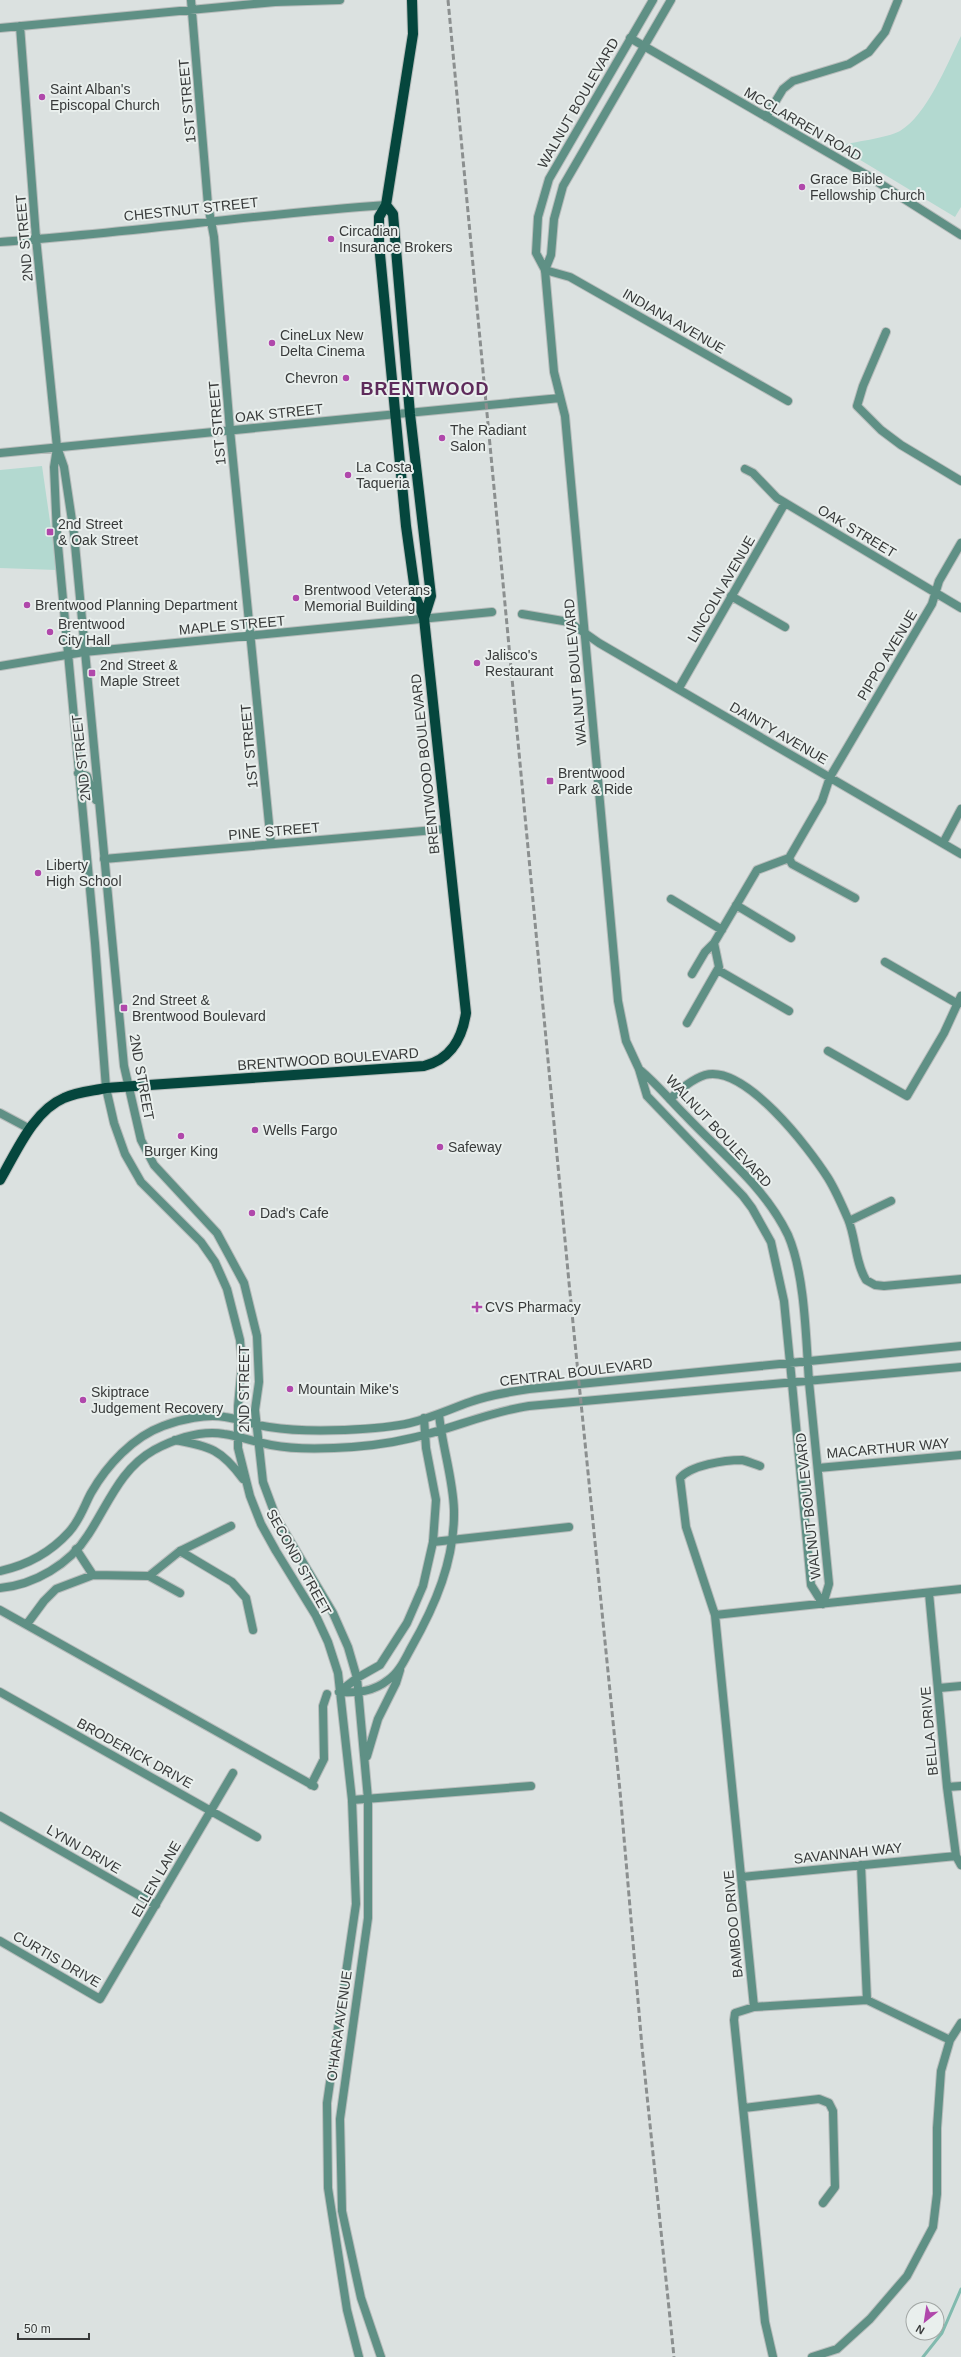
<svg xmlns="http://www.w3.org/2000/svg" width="961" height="2357" font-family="Helvetica,sans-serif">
  <rect width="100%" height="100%" fill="#dbe1e0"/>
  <path fill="#b3d9d0" d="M 961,36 L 961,207 L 955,217 L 837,146 C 853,142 887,138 900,131 C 927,115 947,64 961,36 Z
    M 42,466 L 57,570 L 0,568 L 0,470 Z"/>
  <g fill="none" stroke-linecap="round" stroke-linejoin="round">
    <path stroke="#81baae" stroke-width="3" d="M 923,2357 L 942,2333 L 961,2289"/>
    <g stroke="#b7bcbb" stroke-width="10">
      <path id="minor" d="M 191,0 L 208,205 L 214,237 L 230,430 L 271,844
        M 20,26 L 36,238 L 57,447
        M 0,28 L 275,2 L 340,0
        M 630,38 L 865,174 L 961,235
        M 766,117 L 783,89 L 793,81 L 849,64 L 869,52 L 885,32 L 898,0
        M 0,242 C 129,233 257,214 386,205
        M 545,270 L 570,277 L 788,401
        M 886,332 L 863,386 L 857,406 L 881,430 L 901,445 L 961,481
        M 745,469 L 753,473 L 777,498 L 961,608
        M 731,596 L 785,627
        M 522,614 L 569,622 L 599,643 L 961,854
        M 0,666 L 84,652 L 492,612
        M 679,688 L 785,503
        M 943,843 L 961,809
        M 789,858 L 792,864 L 855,898
        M 104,859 L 446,829
        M 671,899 L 722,930
        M 736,905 L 791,938
        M 885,962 L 958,1004
        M 718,970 L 789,1011
        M 692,974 L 705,952 L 714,943
        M 687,1023 L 719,967 L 714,943 L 757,870 L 789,858 L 822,801 L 830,777 L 932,604 L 939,581 L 961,543
        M 828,1051 L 907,1096 L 944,1033 L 961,996
        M 670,1099 C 680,1090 692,1079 705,1075 C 745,1064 809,1148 828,1178 C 836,1191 842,1205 848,1219 C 856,1238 855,1262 866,1280 L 875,1285 L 884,1286 L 961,1279
        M 0,1113 L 30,1129
        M 849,1221 L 891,1201
        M 809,1382 L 829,1584 L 823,1604
        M 792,1383 L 811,1585 L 823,1604
        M 760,1466 C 754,1464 747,1461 742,1460 C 725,1460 691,1465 680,1478 L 686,1527 L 715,1615 L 754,2007 L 867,2000 L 950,2040 L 961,2023
        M 818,1468 L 961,1455
        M 433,1542 L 569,1527
        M 76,1549 L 93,1575
        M 180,1551 L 232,1582 L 246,1598 L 253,1630
        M 149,1576 L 180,1551 L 231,1526
        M 929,1593 L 947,1787 L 956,1856 L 961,1865
        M 0,1610 L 314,1786
        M 715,1615 L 961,1589
        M 27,1624 L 44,1601 L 56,1589 L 93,1575 L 149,1576 L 180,1593
        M 939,1688 L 961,1686
        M 0,1692 L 257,1837
        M 311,1785 L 324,1759 L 323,1706 L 327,1694
        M 947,1787 L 961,1786
        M 352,1800 L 531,1786
        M 0,1816 L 156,1905
        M 861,1865 L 867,2000
        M 742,1877 L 956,1856
        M 0,1941 L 100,1999 L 233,1773
        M 754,2007 L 735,2013 L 734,2020 L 765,2322 L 773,2357
        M 744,2108 L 819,2099 L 829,2103 L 833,2111 L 835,2187 L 823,2203
        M 812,2357 L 837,2349 L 870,2319 L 907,2276 L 933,2227 L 937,2194 L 937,2128 L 941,2071 L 950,2040"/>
    </g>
    <g stroke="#b7bcbb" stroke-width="10">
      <path id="tertiary" d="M 653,0 L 549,179 L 538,217 L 536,253 L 545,270 L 554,372 L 565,416 L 618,1001 L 626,1041 L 639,1069 L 647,1096 L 743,1196 L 752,1208 L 771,1242 L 784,1301 L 792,1383
        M 545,270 L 551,255 L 554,219 L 563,186 L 671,0
        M 57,447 L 64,467 L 74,534 L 124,1066 L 141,1140 L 154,1165 L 217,1233 L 244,1283 L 257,1336 L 259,1382 L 255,1410 L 263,1482 L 276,1517 L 333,1613 L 348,1647 L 357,1678 L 368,1799 L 368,1918 L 340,2119 L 342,2211 L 361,2298 L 381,2357
        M 57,448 L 54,467 L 57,535 L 95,943 L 106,1088 L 114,1123 L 125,1154 L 141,1182 L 201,1242 L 215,1262 L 227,1289 L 240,1340 L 242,1363 L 238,1406 L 238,1448 L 250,1496 L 261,1524 L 276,1551 L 316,1616 L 328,1642 L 338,1673 L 352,1800 L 356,1904 L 327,2103 L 328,2188 L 347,2310 L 359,2357
        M 0,453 L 560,398
        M 78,773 L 87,776 L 94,797 L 96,800
        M 639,1069 C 657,1084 670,1100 686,1116 C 722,1154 765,1187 788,1235 C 805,1274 806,1339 809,1382
        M 175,1440 C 210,1446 222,1450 243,1479
        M 0,1571 C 28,1565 50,1553 69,1532 C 80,1520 84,1506 91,1493 C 107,1465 133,1437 163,1426 C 181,1419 206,1414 225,1417 C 240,1419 254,1425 269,1427 C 294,1431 319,1431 344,1430 C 366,1429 389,1428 410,1423 C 431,1418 450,1409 470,1402 C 489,1395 509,1392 529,1389 L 961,1346
        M 0,1588 C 34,1585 70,1564 88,1535 C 108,1505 120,1469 154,1450 C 175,1439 199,1430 224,1434 C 239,1436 255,1442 271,1445 C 292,1449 313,1449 334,1448 C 360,1447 387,1444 412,1438 C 452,1429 488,1412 529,1406 L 961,1367
        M 339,1692 C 357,1693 373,1692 388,1680 C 399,1673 405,1659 411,1648 C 435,1606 455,1560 454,1510 C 453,1478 442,1446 439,1414
        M 339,1692 L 357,1678 L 380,1665 L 407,1623 L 423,1586 L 433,1542 L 436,1500 L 426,1448 L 424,1418
        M 367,1756 L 378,1719 L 396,1683 L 400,1670"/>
    </g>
    <g stroke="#b7bcbb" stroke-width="12">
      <path id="primary" d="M 386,205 L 393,214 L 410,414 L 431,596 L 424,618
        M 0,1180 C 16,1153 33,1111 64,1098 C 77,1092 92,1091 106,1088 L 424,1066 C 451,1059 462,1039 466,1013 L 424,618 L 416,598 L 406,526 L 379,244 L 379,217 L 386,205 L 413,34 L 412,0"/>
    </g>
    <use href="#minor" stroke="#5f9085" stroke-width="8"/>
    <use href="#tertiary" stroke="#5f9085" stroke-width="8"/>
    <use href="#primary" stroke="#05463d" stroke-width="10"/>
    <path stroke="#8b8f8f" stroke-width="3" stroke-dasharray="6 3" stroke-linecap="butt" d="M 448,0 L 570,1293 L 620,1791 L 642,2047 L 674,2357"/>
  </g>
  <g fill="#b048ab" stroke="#e9efed" stroke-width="1.5">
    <circle cx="42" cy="97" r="4"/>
    <circle cx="802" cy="187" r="4"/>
    <circle cx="331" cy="239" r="4"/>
    <circle cx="272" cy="343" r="4"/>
    <circle cx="346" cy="378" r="4"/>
    <circle cx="442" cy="438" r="4"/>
    <circle cx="348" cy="475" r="4"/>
    <rect x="46" y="528" width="8" height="8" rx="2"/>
    <circle cx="296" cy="598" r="4"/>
    <circle cx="27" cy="605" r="4"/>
    <circle cx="50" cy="632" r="4"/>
    <circle cx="477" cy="663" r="4"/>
    <rect x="88" y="669" width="8" height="8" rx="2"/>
    <rect x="546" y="777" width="8" height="8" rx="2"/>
    <circle cx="38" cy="873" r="4"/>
    <rect x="120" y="1004" width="8" height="8" rx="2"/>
    <circle cx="255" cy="1130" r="4"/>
    <circle cx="181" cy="1136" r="4"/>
    <circle cx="440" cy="1147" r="4"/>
    <circle cx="252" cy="1213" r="4"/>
    <path d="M475 1301h4v4h4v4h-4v4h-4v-4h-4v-4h4z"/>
    <circle cx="290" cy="1389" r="4"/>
    <circle cx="83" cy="1400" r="4"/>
  </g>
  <g text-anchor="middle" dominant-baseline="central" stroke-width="4" stroke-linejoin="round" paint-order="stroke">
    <g font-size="14" fill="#383a3a" stroke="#e9efed" text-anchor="start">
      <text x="50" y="89">Saint Alban's<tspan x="50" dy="16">Episcopal Church</tspan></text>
      <text x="810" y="179">Grace Bible<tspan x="810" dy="16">Fellowship Church</tspan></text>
      <text x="339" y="231">Circadian<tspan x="339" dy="16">Insurance Brokers</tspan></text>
      <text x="280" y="335">CineLux New<tspan x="280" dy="16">Delta Cinema</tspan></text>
      <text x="338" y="378" text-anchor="end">Chevron</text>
      <text x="450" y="430">The Radiant<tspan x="450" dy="16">Salon</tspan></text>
      <text x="356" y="467">La Costa<tspan x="356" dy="16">Taqueria</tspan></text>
      <text x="58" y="524">2nd Street<tspan x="58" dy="16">&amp; Oak Street</tspan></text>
      <text x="304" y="590">Brentwood Veterans<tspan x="304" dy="16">Memorial Building</tspan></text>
      <text x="35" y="605">Brentwood Planning Department</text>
      <text x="58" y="624">Brentwood<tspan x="58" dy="16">City Hall</tspan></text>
      <text x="485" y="655">Jalisco's<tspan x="485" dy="16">Restaurant</tspan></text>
      <text x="100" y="665">2nd Street &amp;<tspan x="100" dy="16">Maple Street</tspan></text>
      <text x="558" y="773">Brentwood<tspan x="558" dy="16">Park &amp; Ride</tspan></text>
      <text x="46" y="865">Liberty<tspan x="46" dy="16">High School</tspan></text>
      <text x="132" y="1000">2nd Street &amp;<tspan x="132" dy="16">Brentwood Boulevard</tspan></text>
      <text x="263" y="1130">Wells Fargo</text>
      <text x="448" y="1147">Safeway</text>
      <text x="181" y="1151" text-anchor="middle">Burger King</text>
      <text x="260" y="1213">Dad's Cafe</text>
      <text x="485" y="1307">CVS Pharmacy</text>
      <text x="298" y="1389">Mountain Mike's</text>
      <text x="91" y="1392">Skiptrace<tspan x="91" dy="16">Judgement Recovery</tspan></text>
    </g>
    <g font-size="14" fill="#383a3a" stroke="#e9efed">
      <text transform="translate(187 101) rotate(-95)">1ST STREET</text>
      <text transform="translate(578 103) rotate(-60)">WALNUT BOULEVARD</text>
      <text transform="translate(803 124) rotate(30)">MCCLARREN ROAD</text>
      <text transform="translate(191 209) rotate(-6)">CHESTNUT STREET</text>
      <text transform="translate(24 238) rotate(-95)">2ND STREET</text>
      <text transform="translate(674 321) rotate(30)">INDIANA AVENUE</text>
      <text transform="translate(279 413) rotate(-6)">OAK STREET</text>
      <text transform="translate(217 423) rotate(-95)">1ST STREET</text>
      <text transform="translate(857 531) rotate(31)">OAK STREET</text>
      <text transform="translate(721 589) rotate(-60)">LINCOLN AVENUE</text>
      <text transform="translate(232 625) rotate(-5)">MAPLE STREET</text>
      <text transform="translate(887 655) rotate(-59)">PIPPO AVENUE</text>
      <text transform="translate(575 672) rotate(-95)">WALNUT BOULEVARD</text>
      <text transform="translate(779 733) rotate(30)">DAINTY AVENUE</text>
      <text transform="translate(249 746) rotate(-95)">1ST STREET</text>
      <text transform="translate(81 758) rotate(-96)">2ND STREET</text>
      <text transform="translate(425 764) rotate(-96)">BRENTWOOD BOULEVARD</text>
      <text transform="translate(274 831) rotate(-5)">PINE STREET</text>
      <text transform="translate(328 1059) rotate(-4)">BRENTWOOD BOULEVARD</text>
      <text transform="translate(142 1077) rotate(80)">2ND STREET</text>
      <text transform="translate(719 1131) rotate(47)">WALNUT BOULEVARD</text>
      <text transform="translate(576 1372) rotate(-7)">CENTRAL BOULEVARD</text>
      <text transform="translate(244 1389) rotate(-90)">2ND STREET</text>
      <text transform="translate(888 1448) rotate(-5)">MACARTHUR WAY</text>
      <text transform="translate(808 1506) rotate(-96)">WALNUT BOULEVARD</text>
      <text transform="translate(299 1562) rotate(61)">SECOND STREET</text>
      <text transform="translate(929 1731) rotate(-95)">BELLA DRIVE</text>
      <text transform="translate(135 1753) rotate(29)">BRODERICK DRIVE</text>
      <text transform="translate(84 1849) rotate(30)">LYNN DRIVE</text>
      <text transform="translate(848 1853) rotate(-6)">SAVANNAH WAY</text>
      <text transform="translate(156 1879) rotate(-60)">ELLEN LANE</text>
      <text transform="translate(733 1924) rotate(-95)">BAMBOO DRIVE</text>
      <text transform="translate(57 1959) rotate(30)">CURTIS DRIVE</text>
      <text transform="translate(339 2026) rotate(-82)">O'HARA AVENUE</text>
    </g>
    <g font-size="18" font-weight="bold" letter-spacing="1" fill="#5e2b5b" stroke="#e9efed">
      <text x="425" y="389">BRENTWOOD</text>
    </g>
  </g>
  <g transform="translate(925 2321) rotate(210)"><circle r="19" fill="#e9efed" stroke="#a2a7a5"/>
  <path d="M0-3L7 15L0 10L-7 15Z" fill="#b048ab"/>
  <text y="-6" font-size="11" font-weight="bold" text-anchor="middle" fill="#383a3a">N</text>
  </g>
  <path d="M18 2333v6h71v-6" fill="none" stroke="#383a3a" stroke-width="2"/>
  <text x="24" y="2333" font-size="12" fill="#383a3a" stroke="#e9efed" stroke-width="3" paint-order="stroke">50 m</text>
</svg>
